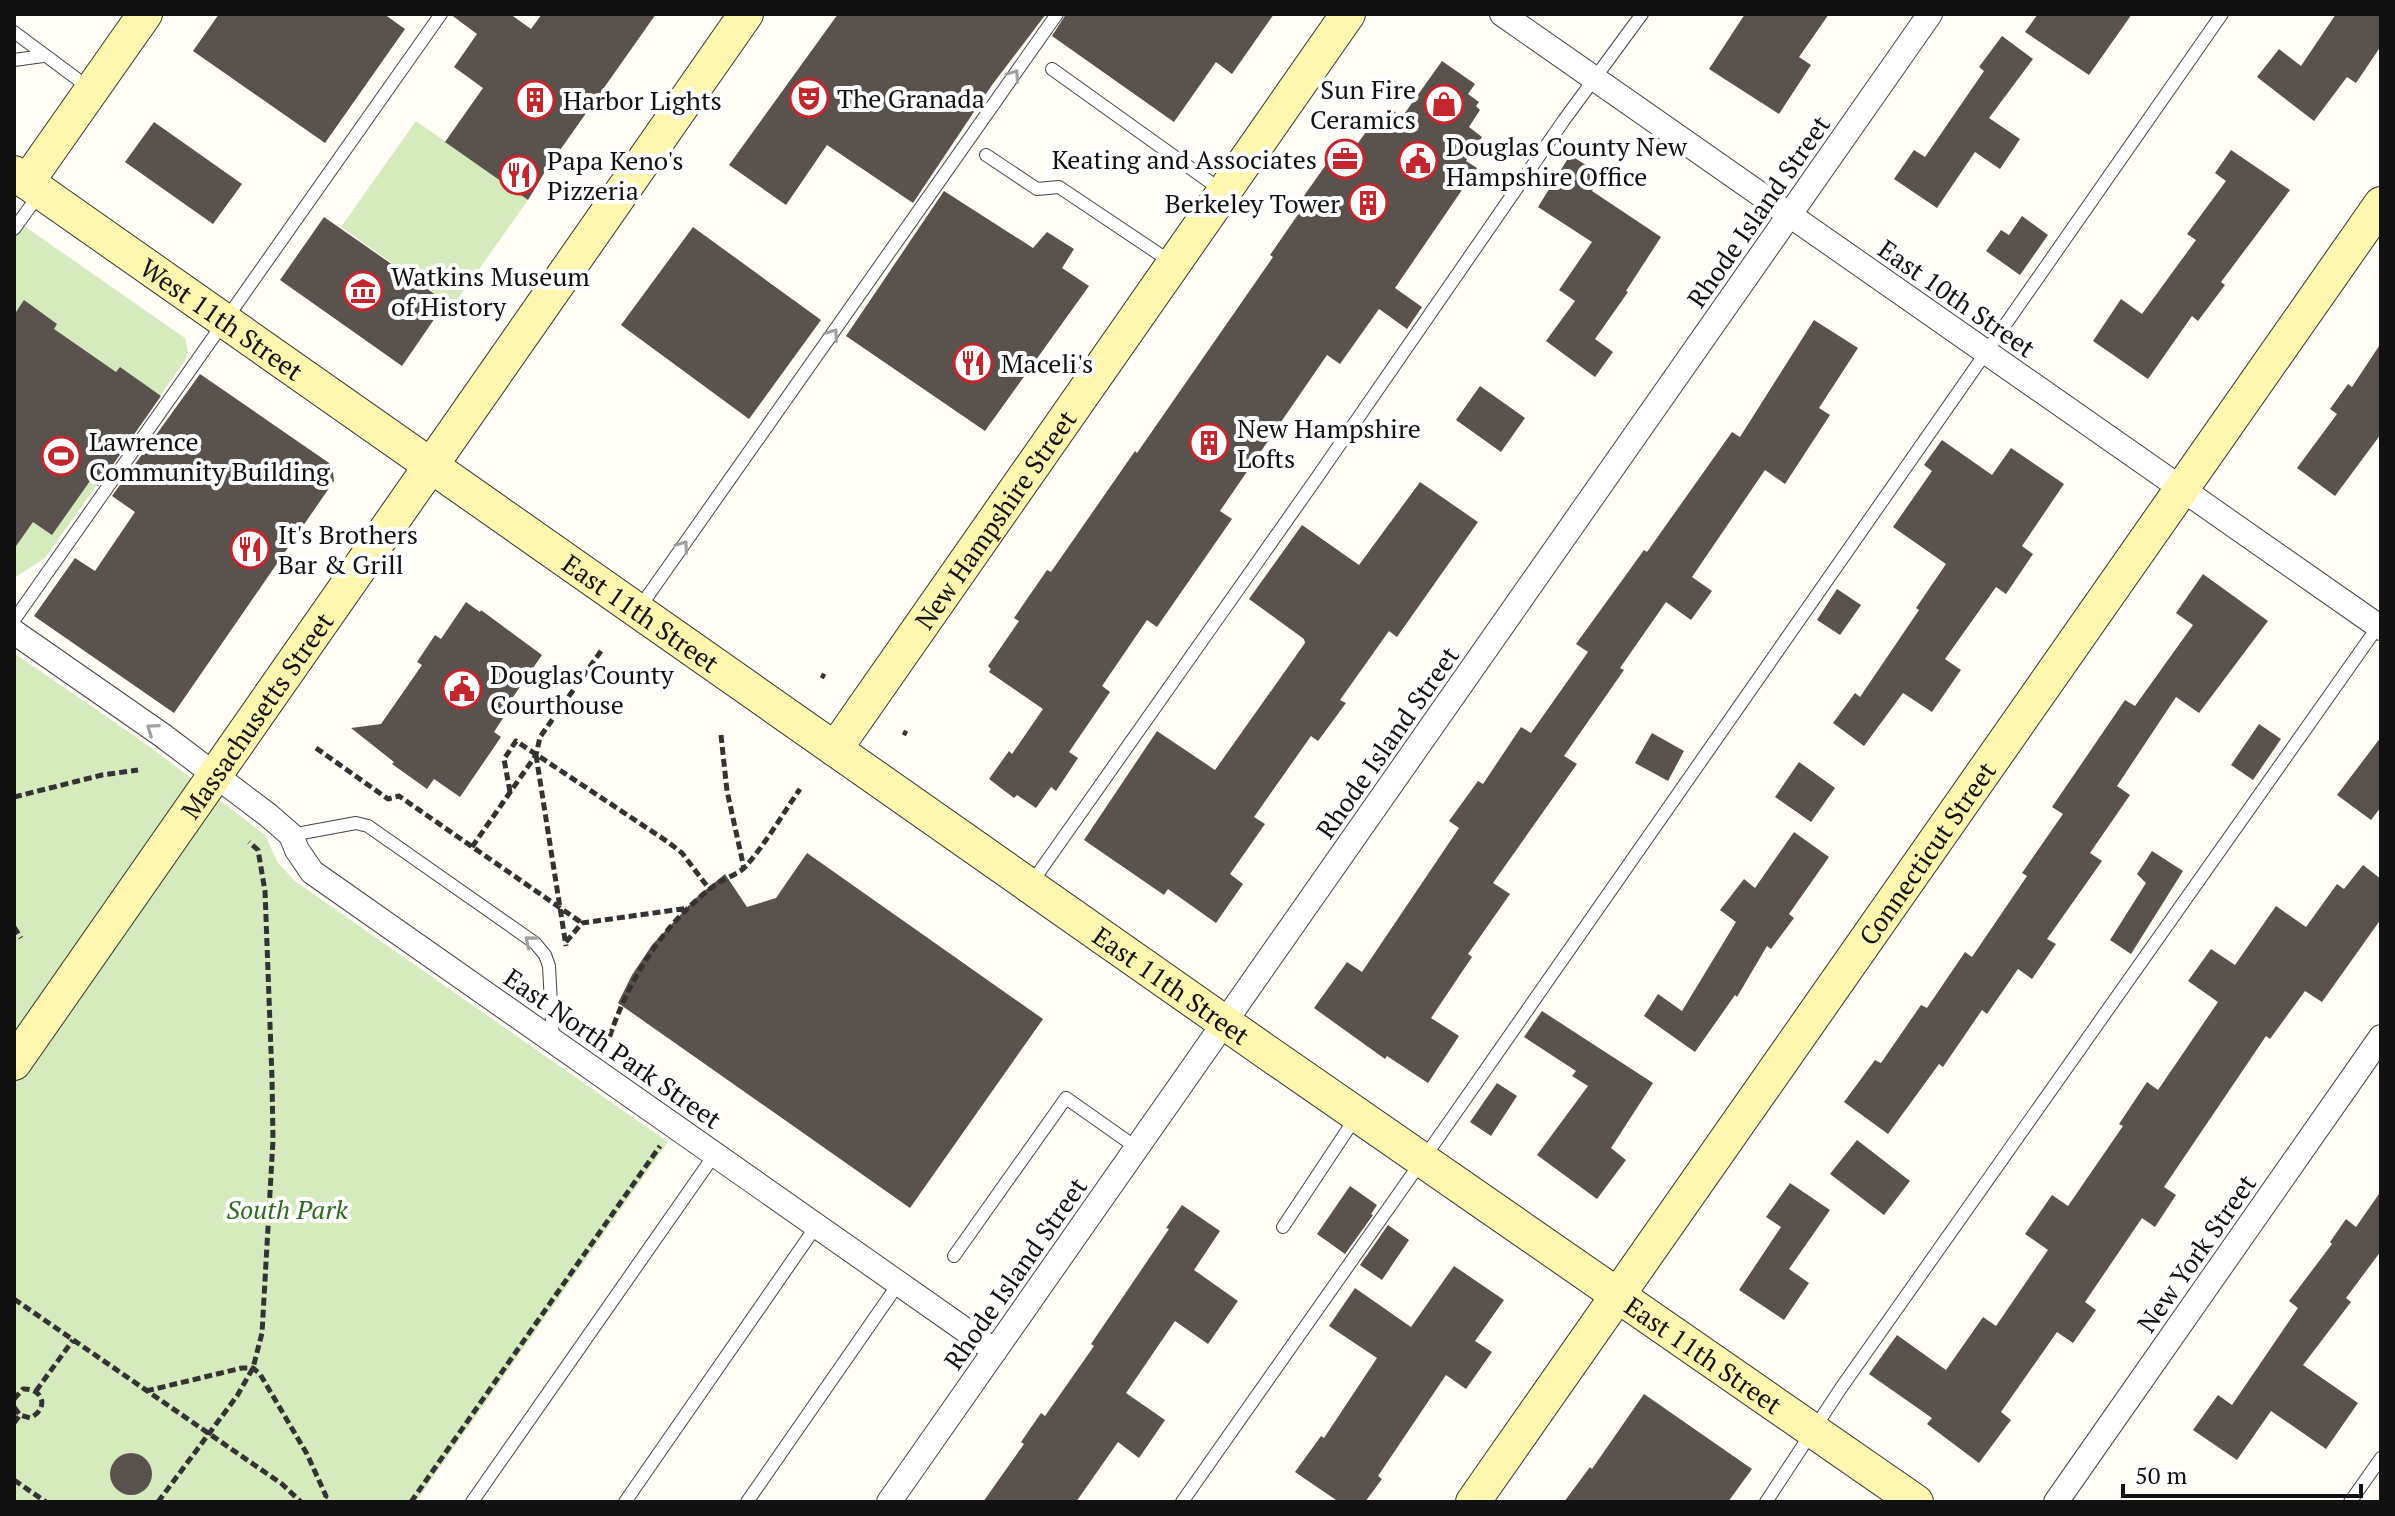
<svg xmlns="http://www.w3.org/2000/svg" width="2395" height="1516" font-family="'PT Serif',serif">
  <rect width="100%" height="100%" fill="#fffdf5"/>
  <path fill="#d5ebbd" d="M 416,121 L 528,200 L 453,306 L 341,227 Z
    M 14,219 L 185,338 L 188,352 L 186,359 L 45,558 L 14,578 Z
    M 14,653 L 149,746 L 265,835 L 278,863 L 295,881 L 668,1142 L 416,1502 L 14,1502 Z"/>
  <path fill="#5a524d" d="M 219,14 L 384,14 L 405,29 L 325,143 L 193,51 Z
    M 450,14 L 510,14 L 531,29 L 542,14 L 656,14 L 546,170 L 528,200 L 445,142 L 483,88 L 454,67 L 477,34 Z
    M 838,14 L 1046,14 L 992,85 L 913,203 L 827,145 L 786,205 L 729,165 Z
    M 1066,14 L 1274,14 L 1232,74 L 1216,62 L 1174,122 L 1052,36 Z
    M 1745,14 L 1829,14 L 1799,57 L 1811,65 L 1779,114 L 1709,69 Z
    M 2038,14 L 2132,14 L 2089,75 L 2025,32 Z
    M 2336,14 L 2381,14 L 2381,46 L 2356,83 L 2347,77 L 2314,121 L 2257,77 L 2279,49 L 2301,66 Z
    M 2002,36 L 2033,59 L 1989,118 L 2020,139 L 2000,169 L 1975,152 L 1937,208 L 1894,179 L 1914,150 L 1925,157 L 1984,71 L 1979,67 Z
    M 1442,61 L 1475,84 L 1468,94 L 1479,102 L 1476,106 L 1480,110 L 1469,127 L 1482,137 L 1466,161 L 1477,168 L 1395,288 L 1422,307 L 1407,329 L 1379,309 L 1340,364 L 1327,355 L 1220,511 L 1232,519 L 1157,627 L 1147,620 L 1102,686 L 1110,692 L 1069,752 L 1078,758 L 1056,791 L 1051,787 L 1036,808 L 1017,795 L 1014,798 L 989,779 L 1009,751 L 1012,754 L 1043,709 L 989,672 L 991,669 L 988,666 L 1019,621 L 1014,618 L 1047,570 L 1051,572 L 1135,451 L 1137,453 L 1273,257 L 1270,255 L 1306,203 L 1301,200 L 1342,142 L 1353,150 L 1371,125 L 1377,129 L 1391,109 L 1402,117 Z
    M 154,122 L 242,184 L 213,224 L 125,162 Z
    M 2231,150 L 2290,190 L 2221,282 L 2225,285 L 2198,321 L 2192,316 L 2148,379 L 2093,341 L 2121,299 L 2142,314 L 2196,240 L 2187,234 L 2226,181 L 2215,173 Z
    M 1570,155 L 1602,175 L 1592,191 L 1661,237 L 1626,291 L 1628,292 L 1595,339 L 1613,352 L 1595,377 L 1546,341 L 1575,301 L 1559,290 L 1592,242 L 1538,207 Z
    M 944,191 L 1033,248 L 1047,232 L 1074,249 L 1062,268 L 1089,286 L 985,431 L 846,336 Z
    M 2022,216 L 2048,235 L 2020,275 L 1986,251 L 2001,230 L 2009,235 Z
    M 324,217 L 446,302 L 402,366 L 280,280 Z
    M 693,227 L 821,320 L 749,419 L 621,325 Z
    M 24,300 L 57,324 L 54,329 L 116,372 L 120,367 L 161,396 L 98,486 L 90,481 L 52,535 L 33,522 L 14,549 L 14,315 Z
    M 1814,320 L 1858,348 L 1819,408 L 1830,415 L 1785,484 L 1765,470 L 1692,577 L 1712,591 L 1691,620 L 1666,602 L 1620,668 L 1624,670 L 1564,756 L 1577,764 L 1493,883 L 1510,894 L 1468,954 L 1472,957 L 1431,1018 L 1459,1036 L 1428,1083 L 1387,1056 L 1385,1059 L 1314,1008 L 1347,962 L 1362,972 L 1459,828 L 1449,821 L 1478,781 L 1483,784 L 1521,727 L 1531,733 L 1588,652 L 1576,644 L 1644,550 L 1647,552 L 1732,432 L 1740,437 Z
    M 2381,343 L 2381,434 L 2335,496 L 2297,468 L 2337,414 L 2330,409 L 2348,384 L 2352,387 Z
    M 200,374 L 332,465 L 334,481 L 174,713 L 34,616 L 75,558 L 95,571 L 135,512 L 112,496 Z
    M 1480,386 L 1525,418 L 1501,452 L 1456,420 Z
    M 1942,440 L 1992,475 L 2011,448 L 2064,484 L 2022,546 L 2033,554 L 2006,594 L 1996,587 L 1945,659 L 1961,670 L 1932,712 L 1903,693 L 1864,746 L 1833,723 L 1855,693 L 1860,697 L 1919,610 L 1916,608 L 1946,564 L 1893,527 L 1932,471 L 1924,465 Z
    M 1420,482 L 1478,522 L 1397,637 L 1389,631 L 1340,700 L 1346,703 L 1318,741 L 1311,736 L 1254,817 L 1265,824 L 1230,874 L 1243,884 L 1216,923 L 1168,889 L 1164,895 L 1084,840 L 1157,731 L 1215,770 L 1305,643 L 1304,639 L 1249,599 L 1302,525 L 1359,565 Z
    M 2203,574 L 2268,621 L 2199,713 L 2176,697 L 2117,786 L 2130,795 L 2090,853 L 2102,861 L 2047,939 L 2056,944 L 2032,979 L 2018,969 L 1987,1014 L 1982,1010 L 1943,1067 L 1939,1064 L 1888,1134 L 1844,1102 L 1875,1060 L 1881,1063 L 1921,1005 L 1927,1008 L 1965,952 L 1972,957 L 2027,876 L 2022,873 L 2063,814 L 2052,807 L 2125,700 L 2135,706 L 2193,625 L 2176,613 Z
    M 1837,589 L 1861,605 L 1840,635 L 1817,620 Z
    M 466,602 L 480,612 L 481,610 L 542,655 L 502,713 L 505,715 L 494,732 L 501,737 L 460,797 L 434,779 L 427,789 L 392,764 L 394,762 L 351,728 L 381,724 L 422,665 L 417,662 L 435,635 L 441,639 Z
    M 2259,724 L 2281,739 L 2253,780 L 2231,765 Z
    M 1652,733 L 1684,751 L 1668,781 L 1635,763 Z
    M 2381,737 L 2381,807 L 2371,820 L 2337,795 Z
    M 1799,762 L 1835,788 L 1811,822 L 1775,797 Z
    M 1794,832 L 1829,857 L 1789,914 L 1794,918 L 1771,949 L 1767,946 L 1737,997 L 1735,995 L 1695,1052 L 1644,1016 L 1658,994 L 1682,1011 L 1736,922 L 1720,910 L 1744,879 L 1755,888 Z
    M 2152,851 L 2183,871 L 2131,954 L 2110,940 L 2146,883 L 2137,874 Z
    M 807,853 L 1043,1019 L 910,1208 L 618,1003 L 632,975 L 652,945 L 698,896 L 725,874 L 747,907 L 776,898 Z
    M 2363,865 L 2381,879 L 2381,919 L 2322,1002 L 2305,991 L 2270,1039 L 2266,1036 L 2164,1187 L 2176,1195 L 2155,1227 L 2142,1218 L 2085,1302 L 2096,1310 L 2073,1343 L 2057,1332 L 2001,1412 L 2011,1420 L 1979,1463 L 1927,1424 L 1932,1418 L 1869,1374 L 1897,1335 L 1946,1370 L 1983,1317 L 1996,1326 L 2048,1250 L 2025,1234 L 2052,1195 L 2068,1206 L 2123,1126 L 2119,1124 L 2147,1082 L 2158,1090 L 2218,1002 L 2188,981 L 2211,949 L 2235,965 L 2276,906 L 2306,927 L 2337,884 L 2344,889 Z
    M 1542,1011 L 1653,1083 L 1611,1148 L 1626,1160 L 1597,1199 L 1537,1155 L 1588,1086 L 1572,1076 L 1576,1071 L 1524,1037 Z
    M 1497,1083 L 1517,1096 L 1491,1136 L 1470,1122 Z
    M 1857,1140 L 1910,1181 L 1884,1215 L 1830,1174 Z
    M 1790,1183 L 1830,1210 L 1789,1269 L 1809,1283 L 1784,1320 L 1739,1290 L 1781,1227 L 1766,1217 Z
    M 1350,1186 L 1377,1205 L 1371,1214 L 1373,1215 L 1345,1254 L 1317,1234 Z
    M 2381,1191 L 2381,1251 L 2346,1298 L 2351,1302 L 2303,1365 L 2358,1403 L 2326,1449 L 2271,1411 L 2237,1460 L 2193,1430 L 2218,1395 L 2232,1405 L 2298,1308 L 2289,1301 L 2332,1244 L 2330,1242 L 2346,1219 L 2356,1227 Z
    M 1182,1205 L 1220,1231 L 1194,1270 L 1238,1301 L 1208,1344 L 1175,1321 L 1126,1393 L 1165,1420 L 1139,1458 L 1118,1442 L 1076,1502 L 983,1502 L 1024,1444 L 1021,1442 L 1041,1413 L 1045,1416 L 1094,1346 L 1091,1344 L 1169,1229 L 1166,1228 Z
    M 1388,1225 L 1409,1240 L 1382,1280 L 1360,1265 Z
    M 1454,1266 L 1504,1300 L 1475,1341 L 1492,1352 L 1466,1389 L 1446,1375 L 1378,1476 L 1382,1479 L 1365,1502 L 1339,1502 L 1295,1472 L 1321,1436 L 1324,1438 L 1377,1358 L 1329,1326 L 1355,1288 L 1411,1327 Z
    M 1644,1394 L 1752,1469 L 1728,1502 L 1564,1502 L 1590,1467 L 1592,1469 Z
    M110 1474a21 21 0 1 1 42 0a21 21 0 1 1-42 0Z"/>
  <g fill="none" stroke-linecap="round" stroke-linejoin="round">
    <g stroke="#444" stroke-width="14">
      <path id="lane" d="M 14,32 L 92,90
        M 14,60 L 43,56
        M 1052,69 L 1221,190
        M 986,155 L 1037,189 L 1059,187 L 1171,262
        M 14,229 L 40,193
        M 640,607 L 1057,14
        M 14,620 L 441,14
        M 291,835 L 356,823 L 368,826 L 535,943 L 545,955 L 549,966 L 553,1040
        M 1030,885 L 1316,479 L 1564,120 L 1642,14
        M 1283,1227 L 1356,1117
        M 954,1256 L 1066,1098 L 1137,1148
        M 472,1502 L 715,1154
        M 625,1502 L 817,1225
        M 747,1502 L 899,1283
        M 1182,1502 L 1452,1118 L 2222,14
        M 1766,1502 L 1841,1388 L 2379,625
        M 2350,1502 L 2381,1458"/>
    </g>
    <g stroke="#444" stroke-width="26">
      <path id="street" d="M 1502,14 L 2381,628
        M 14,632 L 162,735 L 268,815 L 291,835 L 297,850 L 312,872 L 995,1351
        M 889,1502 L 1930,14
        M 2056,1502 L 2381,1037"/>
    </g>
    <g stroke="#333" stroke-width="36">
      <g id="secondary">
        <path id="s1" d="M 14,173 L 1268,1053 L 1916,1502"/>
        <path d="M 27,182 L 145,14"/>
        <path id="s2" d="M 835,749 L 1348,14"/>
        <path id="s3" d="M 14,1063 L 746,14"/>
        <path id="s4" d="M 1473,1502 L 2381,204"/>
      </g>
    </g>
    <path stroke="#333" stroke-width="5" stroke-dasharray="8 4" stroke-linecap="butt" d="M 821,675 L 825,677
      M 903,732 L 907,734
      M 721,735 L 727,791 L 744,868
      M 316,748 L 388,799 L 399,796 L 582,923
      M 536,755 L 566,946
      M 510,792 L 504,759 L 516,741 L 668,842 L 682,853 L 710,890
      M 14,797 L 102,775 L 138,770
      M 472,847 L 536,755 L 540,737 L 601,651
      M 14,927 L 21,938
      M 566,942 L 582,923 L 689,908
      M 606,1048 C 625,985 661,925 715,885 C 724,878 738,875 746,866 C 766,843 782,815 800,789
      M 14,1299 L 282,1484 L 301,1502
      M 36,1391 L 73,1340
      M 146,1391 L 242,1368 L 253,1368 L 260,1374 L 307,1454 L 326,1496 L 322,1502
      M 14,1399 L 23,1389 C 44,1388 49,1409 30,1418 L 20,1415 L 14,1407
      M 14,1423 L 20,1415
      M 14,1480 L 46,1502
      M 158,1502 L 237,1396 L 253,1368 L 262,1333 L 273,1140 L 272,1078 L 265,891 L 258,850 L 249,842
      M 411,1502 L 660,1146"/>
    <use href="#lane" stroke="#fff" stroke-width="12"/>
    <use href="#street" stroke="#fff" stroke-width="24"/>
    <use href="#secondary" stroke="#fff6b0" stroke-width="34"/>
  </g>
  <defs><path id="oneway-chevron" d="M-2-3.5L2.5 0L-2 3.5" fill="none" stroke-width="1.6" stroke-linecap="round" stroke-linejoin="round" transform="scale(2)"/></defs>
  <g stroke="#a0a0a0">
    <use href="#oneway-chevron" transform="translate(1014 75) rotate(-55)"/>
    <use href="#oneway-chevron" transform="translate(833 334) rotate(-55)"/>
    <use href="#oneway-chevron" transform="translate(683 546) rotate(-55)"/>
    <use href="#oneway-chevron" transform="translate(152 729) rotate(-145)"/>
    <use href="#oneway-chevron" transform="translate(530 941) rotate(-140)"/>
  </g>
  <defs>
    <g id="theatre-ring" transform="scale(2)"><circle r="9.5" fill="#fff" stroke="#c4262e" stroke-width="1.5"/><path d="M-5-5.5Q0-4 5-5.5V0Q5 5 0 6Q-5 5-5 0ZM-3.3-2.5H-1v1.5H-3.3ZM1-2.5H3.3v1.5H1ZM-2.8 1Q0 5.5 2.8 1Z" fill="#c4262e"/></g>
    <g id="building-ring" transform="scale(2)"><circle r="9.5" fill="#fff" stroke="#c4262e" stroke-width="1.5"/><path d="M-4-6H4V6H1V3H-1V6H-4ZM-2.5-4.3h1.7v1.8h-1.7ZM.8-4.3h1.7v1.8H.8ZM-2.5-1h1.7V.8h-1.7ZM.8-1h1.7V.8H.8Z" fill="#c4262e"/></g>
    <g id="shop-ring" transform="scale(2)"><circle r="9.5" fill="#fff" stroke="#c4262e" stroke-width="1.5"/><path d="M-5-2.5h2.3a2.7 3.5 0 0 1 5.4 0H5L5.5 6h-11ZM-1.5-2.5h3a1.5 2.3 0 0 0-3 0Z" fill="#c4262e"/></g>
    <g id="office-ring" transform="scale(2)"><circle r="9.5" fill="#fff" stroke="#c4262e" stroke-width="1.5"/><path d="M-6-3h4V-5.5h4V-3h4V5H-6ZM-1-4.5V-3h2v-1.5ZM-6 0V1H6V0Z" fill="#c4262e"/></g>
    <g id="civic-ring" transform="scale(2)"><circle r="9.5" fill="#fff" stroke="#c4262e" stroke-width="1.5"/><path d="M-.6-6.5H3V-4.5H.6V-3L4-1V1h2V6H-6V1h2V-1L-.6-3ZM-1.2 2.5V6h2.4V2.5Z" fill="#c4262e"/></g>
    <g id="restaurant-ring" transform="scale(2)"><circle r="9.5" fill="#fff" stroke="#c4262e" stroke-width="1.5"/><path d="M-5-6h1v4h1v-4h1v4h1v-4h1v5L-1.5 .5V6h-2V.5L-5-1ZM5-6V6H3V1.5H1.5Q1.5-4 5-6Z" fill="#c4262e"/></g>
    <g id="museum-ring" transform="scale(2)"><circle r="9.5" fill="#fff" stroke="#c4262e" stroke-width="1.5"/><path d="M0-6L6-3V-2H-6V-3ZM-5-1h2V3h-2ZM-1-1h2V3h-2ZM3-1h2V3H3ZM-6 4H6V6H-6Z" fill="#c4262e"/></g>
    <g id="stadium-ring" transform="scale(2)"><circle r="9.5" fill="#fff" stroke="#c4262e" stroke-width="1.5"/><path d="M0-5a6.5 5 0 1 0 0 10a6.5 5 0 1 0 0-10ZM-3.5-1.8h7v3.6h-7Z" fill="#c4262e"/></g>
  </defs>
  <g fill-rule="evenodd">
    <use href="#theatre-ring" x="809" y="98"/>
    <use href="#building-ring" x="535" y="100"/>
    <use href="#shop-ring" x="1444" y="104"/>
    <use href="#office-ring" x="1345" y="159"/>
    <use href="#civic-ring" x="1418" y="161"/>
    <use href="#restaurant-ring" x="519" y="175"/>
    <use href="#building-ring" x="1368" y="203"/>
    <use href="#museum-ring" x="363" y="291"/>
    <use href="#restaurant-ring" x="973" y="363"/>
    <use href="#building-ring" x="1209" y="443"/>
    <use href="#stadium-ring" x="61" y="456"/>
    <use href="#restaurant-ring" x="250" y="549"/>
    <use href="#civic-ring" x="462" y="689"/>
  </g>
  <g text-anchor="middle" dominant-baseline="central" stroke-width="8" stroke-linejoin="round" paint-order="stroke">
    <g font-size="26" fill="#111" stroke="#fff" text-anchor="start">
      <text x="1416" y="89" text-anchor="end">Sun Fire<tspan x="1416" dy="30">Ceramics</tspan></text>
      <text x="837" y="98">The Granada</text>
      <text x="563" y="100">Harbor Lights</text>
      <text x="1446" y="146">Douglas County New<tspan x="1446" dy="30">Hampshire Office</tspan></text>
      <text x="1317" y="159" text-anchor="end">Keating and Associates</text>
      <text x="547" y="160">Papa Keno's<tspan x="547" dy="30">Pizzeria</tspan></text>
      <text x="1340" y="203" text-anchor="end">Berkeley Tower</text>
      <text x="391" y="276">Watkins Museum<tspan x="391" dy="30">of History</tspan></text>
      <text x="1001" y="363">Maceli's</text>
      <text x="1237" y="428">New Hampshire<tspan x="1237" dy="30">Lofts</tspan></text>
      <text x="89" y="441">Lawrence<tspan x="89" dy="30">Community Building</tspan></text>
      <text x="278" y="534">It's Brothers<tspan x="278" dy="30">Bar &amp; Grill</tspan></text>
      <text x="490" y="674">Douglas County<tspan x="490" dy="30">Courthouse</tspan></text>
    </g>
    <g font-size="26" fill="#111" stroke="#fff">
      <text transform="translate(1758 211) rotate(-55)">Rhode Island Street</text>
      <text transform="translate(1957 298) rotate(35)">East 10th Street</text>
      <text stroke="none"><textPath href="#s1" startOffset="254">West 11th Street</textPath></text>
      <text stroke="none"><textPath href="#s2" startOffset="280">New Hampshire Street</textPath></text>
      <text stroke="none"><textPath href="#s1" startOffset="766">East 11th Street</textPath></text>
      <text stroke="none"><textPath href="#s3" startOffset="424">Massachusetts Street</textPath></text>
      <text transform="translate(1387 742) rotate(-55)">Rhode Island Street</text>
      <text stroke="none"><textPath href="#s4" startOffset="792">Connecticut Street</textPath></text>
      <text stroke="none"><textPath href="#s1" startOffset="1414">East 11th Street</textPath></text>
      <text transform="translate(613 1048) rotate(35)">East North Park Street</text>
      <text transform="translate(2196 1253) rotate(-55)">New York Street</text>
      <text transform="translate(1015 1273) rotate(-55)">Rhode Island Street</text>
      <text stroke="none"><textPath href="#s1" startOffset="2062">East 11th Street</textPath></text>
    </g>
    <g font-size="26" font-style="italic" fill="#2f6b1f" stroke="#fff">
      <text x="287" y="1209">South Park</text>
    </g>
  </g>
  <rect width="2395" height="1516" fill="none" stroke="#111111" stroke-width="32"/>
  <path d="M2123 1484v12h238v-12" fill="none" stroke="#111111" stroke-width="4"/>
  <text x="2135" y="1484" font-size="24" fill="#111111" stroke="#ffffff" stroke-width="6" paint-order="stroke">50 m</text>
</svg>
